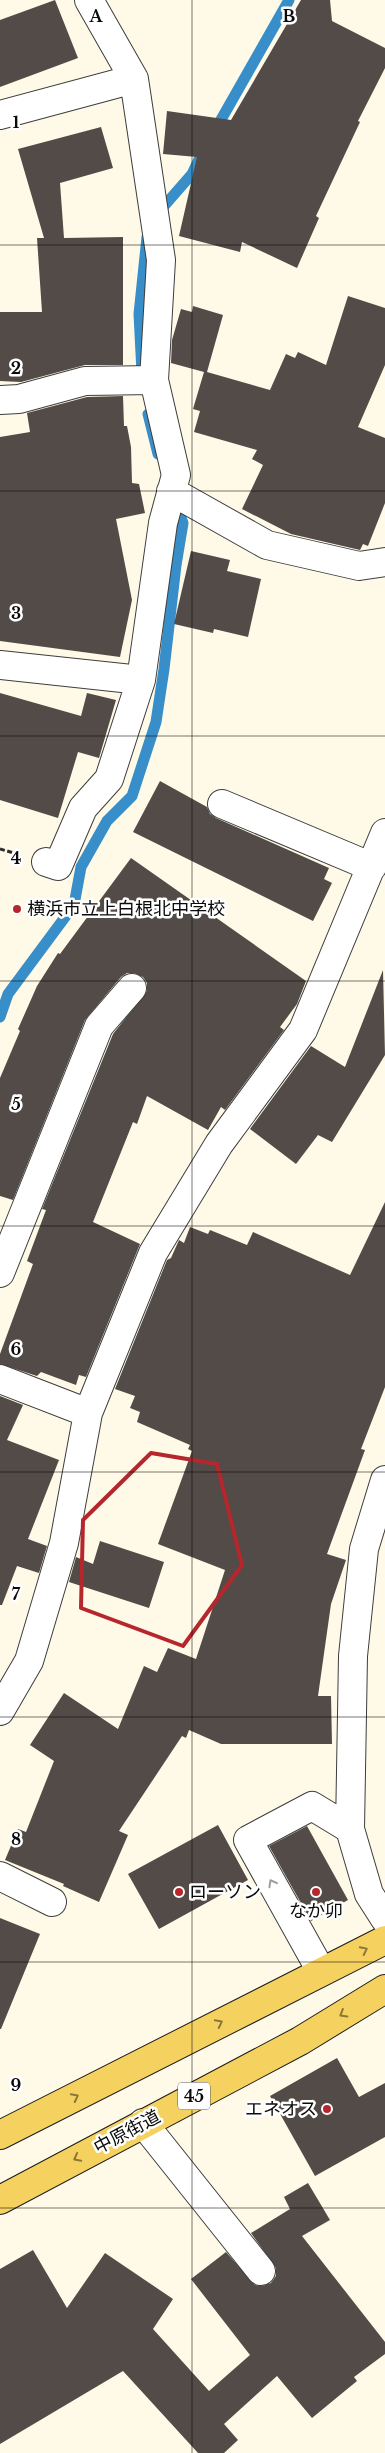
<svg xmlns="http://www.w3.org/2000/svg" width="385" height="2453" font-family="'Libre Baskerville','Noto Sans JP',serif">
  <rect width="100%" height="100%" fill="#fffae7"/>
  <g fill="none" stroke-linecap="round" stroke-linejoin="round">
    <path stroke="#378ec9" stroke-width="11" d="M 214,132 L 289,0
      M 157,214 L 192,174 L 201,155
      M 142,373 L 139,314 L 147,237
      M 148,414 L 158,454
      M 0,1017 L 8,994 L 74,905 L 81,867 L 107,821 L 132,796 L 156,722 L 164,669 L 176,565 L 183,523 L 174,500"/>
  </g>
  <path fill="#524b47" d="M 55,0 L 78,58 L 0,87 L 0,20 Z
    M 301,0 L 330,0 L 332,21 L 385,48 L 385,68 L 358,121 L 360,122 L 316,216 L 319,218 L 297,268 L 242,242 L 240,252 L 179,236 L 197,157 L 163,154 L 167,111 L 231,120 Z
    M 101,127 L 113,168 L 60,183 L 64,238 L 123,237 L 123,365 L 85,365 L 21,382 L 0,381 L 0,312 L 42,312 L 37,238 L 44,238 L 18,149 Z
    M 348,296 L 385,308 L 385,365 L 358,427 L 385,438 L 385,503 L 368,546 L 363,544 L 360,550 L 291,534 L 242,509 L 263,465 L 252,459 L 257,450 L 194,432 L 200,411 L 193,409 L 204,372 L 171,363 L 172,340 L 181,309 L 192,312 L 193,306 L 223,315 L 207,372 L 270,390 L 286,354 L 295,358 L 298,352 L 326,365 Z
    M 123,396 L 124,426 L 127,426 L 131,447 L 132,483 L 139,484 L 145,513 L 116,519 L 132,600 L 120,657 L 0,641 L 0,437 L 30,432 L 27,413 L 87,397 Z
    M 191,551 L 230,560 L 227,571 L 261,579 L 248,637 L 214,629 L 213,633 L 174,624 Z
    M 0,693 L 81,716 L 87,693 L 116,700 L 99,758 L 78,752 L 58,818 L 0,800 Z
    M 160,781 L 207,807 L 210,814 L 216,818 L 329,868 L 324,879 L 332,883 L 313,921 L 133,832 Z
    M 131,858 L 306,981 L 297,1004 L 280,1027 L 284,1030 L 225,1110 L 221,1107 L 208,1130 L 147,1096 L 137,1124 L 133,1122 L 93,1222 L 140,1244 L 86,1377 L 79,1375 L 76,1385 L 41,1372 L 37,1376 L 0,1364 L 0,1354 L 33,1264 L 27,1261 L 46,1210 L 42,1209 L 113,1034 L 147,991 L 147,983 L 143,977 L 134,973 L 127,973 L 121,977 L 85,1020 L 13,1200 L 0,1196 L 0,1078 L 20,1031 L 18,1029 L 37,986 L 58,953 L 60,954 Z
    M 383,970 L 385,1055 L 332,1142 L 318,1135 L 296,1164 L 250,1129 L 311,1046 L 345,1067 Z
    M 385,1202 L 385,1387 L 361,1449 L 365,1450 L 327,1554 L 346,1560 L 331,1604 L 318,1696 L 331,1696 L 332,1744 L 221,1744 L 189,1730 L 186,1738 L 182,1736 L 119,1831 L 128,1835 L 99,1902 L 63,1886 L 64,1884 L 5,1860 L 18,1829 L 26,1832 L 54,1761 L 30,1745 L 64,1693 L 118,1729 L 144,1666 L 157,1672 L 168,1648 L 196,1659 L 225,1570 L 158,1544 L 192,1451 L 188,1449 L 190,1445 L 137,1422 L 140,1412 L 130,1408 L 135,1396 L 115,1389 L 167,1260 L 171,1258 L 179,1240 L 184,1243 L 190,1227 L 208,1234 L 210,1230 L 247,1245 L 253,1232 L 350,1275 Z
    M 0,1396 L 23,1405 L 7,1440 L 59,1460 L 28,1539 L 47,1546 L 39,1573 L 17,1566 L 2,1605 L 0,1605 Z
    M 100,1541 L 164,1562 L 149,1608 L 69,1582 L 76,1557 L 93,1564 Z
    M 218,1825 L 248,1880 L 159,1929 L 128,1874 Z
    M 307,1826 L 348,1900 L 311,1921 L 269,1846 Z
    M 0,1918 L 40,1934 L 1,2029 L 0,2029 Z
    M 337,2058 L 359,2097 L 385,2083 L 385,2137 L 315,2176 L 270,2096 Z
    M 308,2183 L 330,2220 L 302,2236 L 385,2342 L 385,2354 L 354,2377 L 357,2381 L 312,2418 L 277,2376 L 224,2424 L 238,2440 L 224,2453 L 198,2453 L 123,2371 L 0,2444 L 0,2269 L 33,2250 L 67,2308 L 105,2253 L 173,2299 L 153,2329 L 209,2391 L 250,2355 L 191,2279 L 226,2252 L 255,2285 L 263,2286 L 271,2283 L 276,2276 L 276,2268 L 251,2233 L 290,2209 L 284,2197 Z"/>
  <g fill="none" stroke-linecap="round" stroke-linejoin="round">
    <g stroke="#3d3d3d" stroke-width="30">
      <path id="minor" d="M 0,115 L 134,79
        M 0,400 L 19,399 L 85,381 L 154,380
        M 171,491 L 267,545 L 359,566 L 385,562
        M 0,665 L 141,680
        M 222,804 L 372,867
        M 46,862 L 58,866 L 83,808 L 109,779 L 141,680 L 163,523 L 176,475 L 154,380 L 161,260 L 134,79 L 89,0
        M 0,1273 L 99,1026 L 132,988
        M 0,1379 L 88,1413
        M 385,1480 L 364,1549 L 353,1656 L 350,1829 L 369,1894 L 385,1919
        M 0,1711 L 29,1661 L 64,1543 L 88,1413 L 153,1253 L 219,1144 L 303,1030 L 385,833
        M 0,1876 L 52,1902
        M 321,1971 L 248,1840 L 312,1806 L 350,1829
        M 143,2123 L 261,2271"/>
    </g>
    <g stroke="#1b1b1b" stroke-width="30">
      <path id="major" d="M 0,2135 L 385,1940
        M 0,2200 L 300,2041 L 385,1989"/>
    </g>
    <path stroke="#2c2c2c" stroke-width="3" stroke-dasharray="5 2.5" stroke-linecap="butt" d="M 0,849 L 14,853"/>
    <use href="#minor" stroke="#fff" stroke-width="28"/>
    <use href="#major" stroke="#f5d260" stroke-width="28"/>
  </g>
  <defs><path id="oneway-chevron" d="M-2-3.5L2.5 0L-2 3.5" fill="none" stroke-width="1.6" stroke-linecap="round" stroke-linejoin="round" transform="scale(1.25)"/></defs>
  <use stroke="#9d9d9d" href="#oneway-chevron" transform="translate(272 1883) rotate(-119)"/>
  <g stroke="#8b7839">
    <use href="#oneway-chevron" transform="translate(364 1950) rotate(-26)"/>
    <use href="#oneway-chevron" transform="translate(343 2014) rotate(149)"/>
    <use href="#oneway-chevron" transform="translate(219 2023) rotate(-27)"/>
    <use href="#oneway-chevron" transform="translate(75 2097) rotate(-27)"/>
    <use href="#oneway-chevron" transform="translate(77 2158) rotate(152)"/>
  </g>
  <path fill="none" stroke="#b5272d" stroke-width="4" stroke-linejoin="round" d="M 151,1453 L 217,1464 L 242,1565 L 183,1646 L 81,1608 L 83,1520 Z"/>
  <path fill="none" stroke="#0a0a0a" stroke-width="1" stroke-opacity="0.55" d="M 192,0 L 192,2453M 0,245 L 385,245M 0,491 L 385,491M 0,736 L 385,736M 0,981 L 385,981M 0,1226 L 385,1226M 0,1472 L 385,1472M 0,1717 L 385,1717M 0,1962 L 385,1962M 0,2208 L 385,2208"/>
  <g fill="#b5272d" stroke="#fff" stroke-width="2">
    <circle cx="17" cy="909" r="5"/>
    <circle cx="179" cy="1892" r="5"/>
    <circle cx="316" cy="1892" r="5"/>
    <circle cx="327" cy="2109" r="5"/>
  </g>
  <g text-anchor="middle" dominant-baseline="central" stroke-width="5" stroke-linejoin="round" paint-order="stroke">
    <rect fill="#fff" stroke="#545454" stroke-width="1" x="178" y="2082.5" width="32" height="27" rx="4"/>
    <g font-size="16" font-weight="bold" fill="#0a0a0a">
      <text x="194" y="2096">45</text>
    </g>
    <g font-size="18" fill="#0a0a0a" stroke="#fff" text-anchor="start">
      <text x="27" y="909">横浜市立上白根北中学校</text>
      <text x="189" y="1892">ローソン</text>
      <text x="316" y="1911" text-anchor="middle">なか卯</text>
      <text x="317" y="2109" text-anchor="end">エネオス</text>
    </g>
    <g font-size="18" fill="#0a0a0a" stroke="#fff">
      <text transform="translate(127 2132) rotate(-28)">中原街道</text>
    </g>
  </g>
  <g font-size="16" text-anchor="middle" font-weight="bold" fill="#0a0a0a" stroke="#fff" stroke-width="5" stroke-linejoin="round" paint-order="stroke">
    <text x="96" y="22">A</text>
    <text x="289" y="22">B</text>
    <text x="16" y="128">1</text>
    <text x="16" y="374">2</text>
    <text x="16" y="619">3</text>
    <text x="16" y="864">4</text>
    <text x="16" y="1110">5</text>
    <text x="16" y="1355">6</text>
    <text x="16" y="1600">7</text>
    <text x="16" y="1845">8</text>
    <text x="16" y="2091">9</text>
  </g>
</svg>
